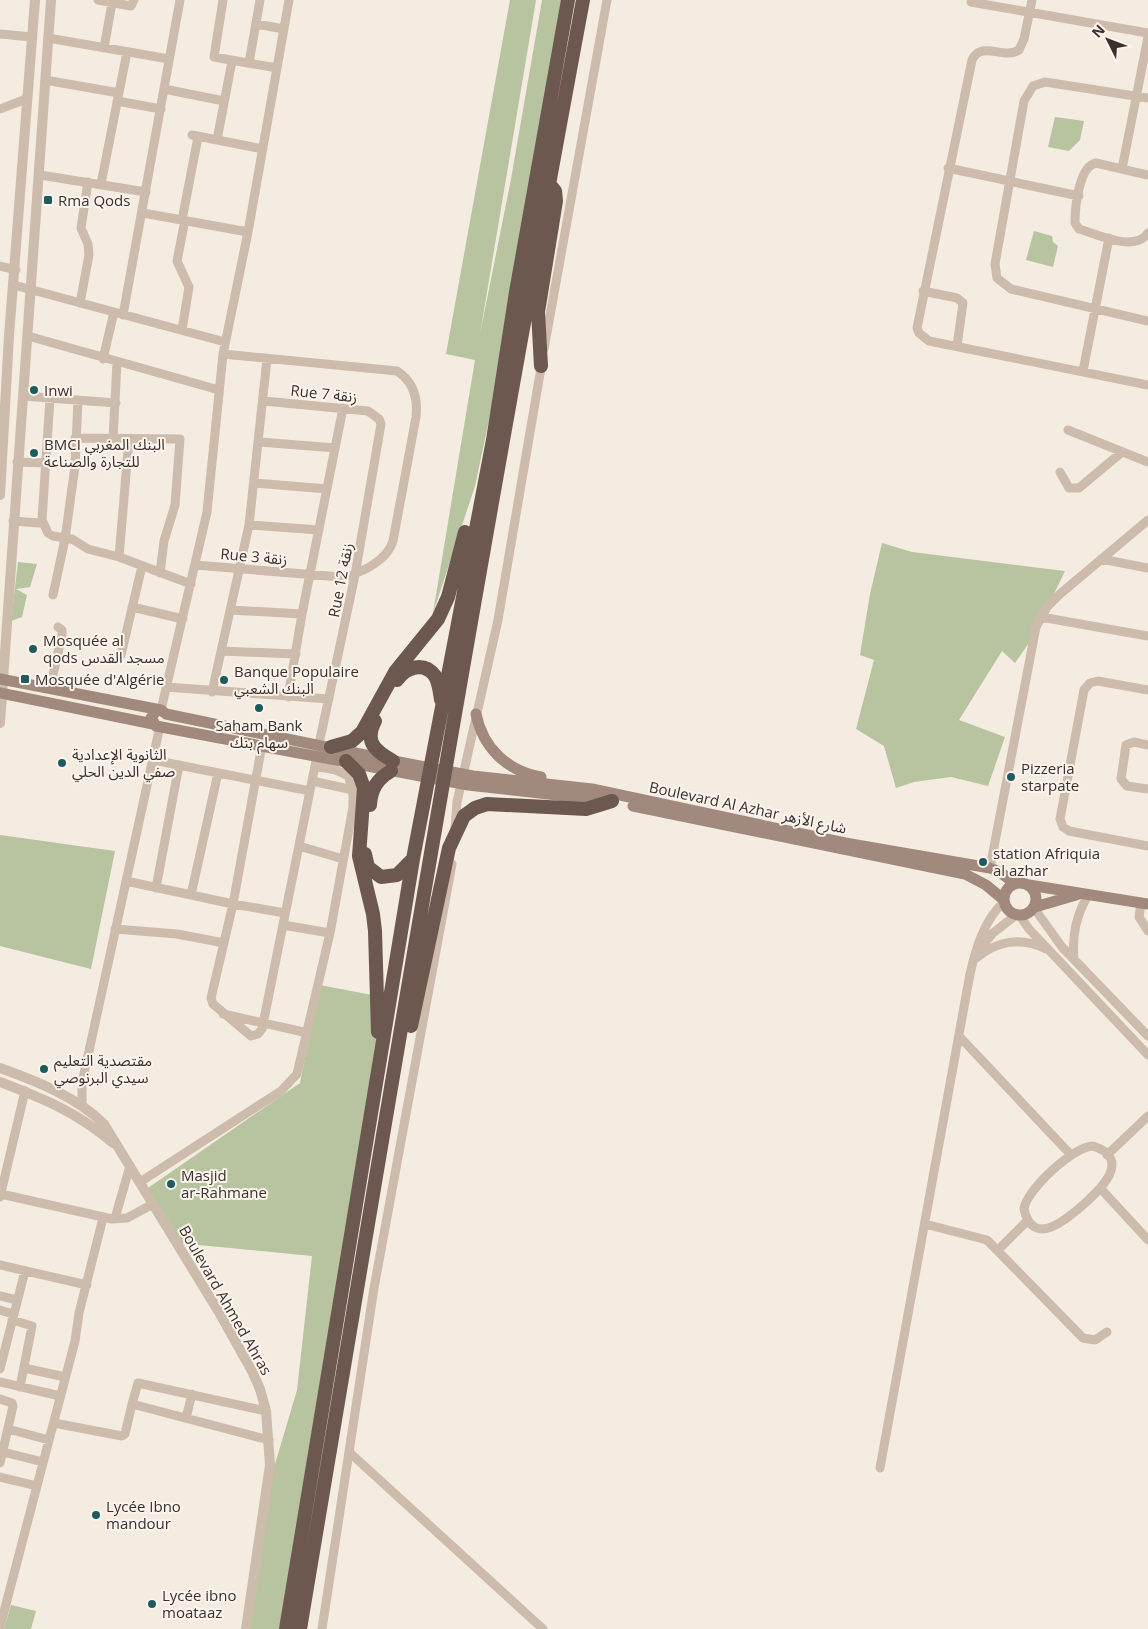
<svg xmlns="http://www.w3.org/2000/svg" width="1148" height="1629" font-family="'Open Sans','Noto Sans Arabic',sans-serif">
  <rect width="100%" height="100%" fill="#f4ebe1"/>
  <path fill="#b8c4a0" d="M 510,0 L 536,0 L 480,334 L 511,179 L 542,0 L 564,0 L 491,411 L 475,486 L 433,613 L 475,360 L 446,354 Z
    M 1055,117 L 1084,121 L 1080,140 L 1069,151 L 1048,147 Z
    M 1034,231 L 1052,236 L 1053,242 L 1058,246 L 1053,267 L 1026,260 Z
    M 882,543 L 912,552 L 1065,571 L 1033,637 L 1015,663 L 1002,651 L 959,720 L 1005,737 L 988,786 L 951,777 L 914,782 L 896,788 L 884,746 L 856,729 L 874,660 L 860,655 L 870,594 Z
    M 18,562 L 37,564 L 30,587 L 16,589 L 27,595 L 22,617 L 11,621 Z
    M 0,835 L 115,851 L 91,969 L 0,946 Z
    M 320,985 L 377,996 L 378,1032 L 286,1629 L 247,1629 L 270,1481 L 297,1390 L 312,1256 L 178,1243 L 145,1190 L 300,1083 Z
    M 11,1605 L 36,1611 L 31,1629 L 4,1629 Z"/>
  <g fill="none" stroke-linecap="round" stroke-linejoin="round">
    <path stroke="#cdbbac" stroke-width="9" d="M 98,0 L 131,6 L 134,0
      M 223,0 L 214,57 L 277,68
      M 1032,0 L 1024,39 L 1019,50 C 1005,60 981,40 972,60 L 917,328 L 919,333 L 929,341 L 1148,385
      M 971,2 L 1148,33
      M 256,24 L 284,29
      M 0,34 L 32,37
      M 48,38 L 169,59
      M 104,48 L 112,3
      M 249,63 L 260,0
      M 45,80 L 119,93
      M 164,89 L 224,101
      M 1148,98 L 1045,82 L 1033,86 L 1024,101 L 995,264 L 997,278 L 1011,289 L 1148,321
      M 117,101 L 161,109
      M 0,109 L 26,99
      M 192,135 L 263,149
      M 217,140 L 232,61
      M 948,168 L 1079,196
      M 1122,169 L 1148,37
      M 40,175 L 146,192
      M 1148,175 L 1096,163 C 1079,166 1075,207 1075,223 L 1079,229 C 1097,234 1134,253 1148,233
      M 101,184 L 127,52
      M 143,213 L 248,232
      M 182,220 L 198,137
      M 0,266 L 16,270
      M 14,285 L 225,342
      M 923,291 L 957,298 L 963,303 L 957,346
      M 80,303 L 89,255 L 88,244 L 81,228 L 88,182
      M 123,315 L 180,0
      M 182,330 L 189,287 L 177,261 L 185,220
      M 28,336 L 219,390
      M 544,349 L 607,0
      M 103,359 L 114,312
      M 1083,371 L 1109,238
      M 23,396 L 116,403
      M 264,401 L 368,411 L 379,419 L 381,424 L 355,575 L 319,744
      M 1068,430 L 1148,462
      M 75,438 L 180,439 L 175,505 L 164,541 L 160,573
      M 113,439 L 117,362
      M 260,442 L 335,448
      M 17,462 L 46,463
      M 1060,472 L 1069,488 L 1079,488 L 1122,452
      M 255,483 L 327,489
      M 42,520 L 48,533 L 53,536 L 72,539 L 88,549 L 119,557 L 191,584
      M 13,521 L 39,523 L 42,520 L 50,398
      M 249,525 L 319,530
      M 119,557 L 129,439
      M 1101,559 L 1148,568
      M 195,565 L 340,577 C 359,575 387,561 393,541 L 416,417 C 418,399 414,382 397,371 L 223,354
      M 53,595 L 65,539 L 75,466 L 78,400
      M 132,607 L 183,619
      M 230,610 L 302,614
      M 1041,617 L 1148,636
      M 221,651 L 296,654
      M 121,655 L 142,566
      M 166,687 L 329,699
      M 50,688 L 62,635 L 62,630 L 58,627
      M 1148,690 L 1098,681 L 1090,683 L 1084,690 L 1060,819 L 1063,827 L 1069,831 L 1148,846
      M 212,692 L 249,525 L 267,359
      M 288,697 L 302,614 L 343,408
      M 161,710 L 207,512 L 223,354 L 248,232 L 289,0
      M 262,745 L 233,904 L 211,998 L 213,1004 L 251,1036 L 258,1034 L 262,1029 L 317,756
      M 1148,745 L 1134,742 L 1126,745 L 1121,779 L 1127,786 L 1148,789
      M 153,760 L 310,791
      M 312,781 L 353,790
      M 455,828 L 457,802 L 498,620 L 542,362
      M 299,846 L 343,859
      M 990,868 L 1036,627 L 1047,607 L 1060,594 L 1148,520
      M 126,881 L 233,904 L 285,913
      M 156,888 L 179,765
      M 191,895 L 218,773
      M 1141,903 L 1139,917 L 1148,931
      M 1034,908 L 1062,947 L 1148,1036
      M 1020,916 L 1029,929 L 1148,1055
      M 283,925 L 330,933
      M 115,929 L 177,934 L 224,943
      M 981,947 L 993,933 L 1016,915
      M 975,959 C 996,941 1021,936 1046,949
      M 1074,959 C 1072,935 1076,916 1088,895
      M 223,1014 L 308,1033
      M 959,1036 L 1071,1155
      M 82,1105 L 82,1083 L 160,726
      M 1093,1146 C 1133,1159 1100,1190 1083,1205 C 1067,1219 1033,1249 1024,1209 C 1026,1190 1074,1146 1093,1146 Z
      M 1107,1155 L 1148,1116
      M 140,1182 L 281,1091 L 297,1074 L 330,933 L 353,807 L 353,790 L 348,776 L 336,770 L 315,766
      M 1101,1189 L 1148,1240
      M 1,1194 L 112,1219 L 127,1218 L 153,1204
      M 0,1197 L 25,1091
      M 115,1218 L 130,1166
      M 925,1224 L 987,1240 L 1083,1338 L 1095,1340 L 1107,1332
      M 998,1250 L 1028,1220
      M 0,1265 L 87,1285
      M 0,1296 L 17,1300
      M 0,1310 L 13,1314
      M 12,1320 L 32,1326 L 20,1387
      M 24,1368 L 65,1377
      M 0,1369 L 25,1271
      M 0,1382 L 60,1396
      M 0,1399 L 12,1403 L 13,1406 L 0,1463
      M 132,1404 L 138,1383 L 266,1411
      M 186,1418 L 192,1394
      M 54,1423 L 122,1436 L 125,1434 L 132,1404 L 269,1440
      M 8,1429 L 49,1440
      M 3,1452 L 43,1462
      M 349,1452 L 543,1629
      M 880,1468 L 970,974 C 976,948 984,920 1004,902
      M 0,1477 L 37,1486
      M 0,1627 L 75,1341 L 79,1313 L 103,1218
      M 322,1629 L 374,1288 L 452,864"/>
    <path stroke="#cdbbac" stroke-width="10" d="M 0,495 L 9,336 L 35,0
      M 0,723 L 51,0
      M 0,1068 C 36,1081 77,1097 104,1124 L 220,1314 L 252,1371 L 260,1389 L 266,1411 L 270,1465 L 246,1629
      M 0,1082 C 44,1099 77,1112 113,1143"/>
    <path stroke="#a18a7d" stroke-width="11" d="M 0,679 L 161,710 L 166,714 L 404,763 L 473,776 L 592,789 L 845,843 L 990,868 L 1000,872 L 1015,884
      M 0,693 L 153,724
      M 157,710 L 151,718 L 156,726 L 468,785 L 610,801
      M 476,714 C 483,748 507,771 541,777
      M 633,806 L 965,874 L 986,885 L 1004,900
      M1004 899a16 16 0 1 1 32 0a16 16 0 1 1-32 0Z
      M 1029,885 L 1148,904
      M 1035,907 L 1076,895"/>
    <path stroke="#6c584f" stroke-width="14" d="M 541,366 L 538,312 L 556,201 L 555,191 L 550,185
      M 397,680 C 406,667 424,661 435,676 C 439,683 440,692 441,700
      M 375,721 C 364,742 375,751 393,761
      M 331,747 L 352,741 L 362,732 L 395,672 L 438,619 L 448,597 L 465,532
      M 346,761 L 359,774 L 364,788 L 359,856 L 373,914 L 375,931 L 378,1032
      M 370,805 C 371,789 377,779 391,771
      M 365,854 L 368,867 L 381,877 L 397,875 L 413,859
      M 411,1026 L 449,848 L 464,816 L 475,808 L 487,804 L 586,809 L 612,801
      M 286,1629 L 413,859 L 493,440 L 516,292 L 568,0
      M 300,1629 C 391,1085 482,542 583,0"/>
  </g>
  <g fill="#1f5a5e" stroke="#fbf5ee" stroke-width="2">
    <rect x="43" y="195" width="10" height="10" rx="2.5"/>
    <circle cx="34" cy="390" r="5"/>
    <circle cx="34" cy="453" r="5"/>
    <circle cx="33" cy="649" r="5"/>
    <rect x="20" y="674" width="10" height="10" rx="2.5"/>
    <circle cx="224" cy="680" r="5"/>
    <circle cx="259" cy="708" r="5"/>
    <circle cx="62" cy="763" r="5"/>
    <circle cx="1011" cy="777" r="5"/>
    <circle cx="983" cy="862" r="5"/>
    <circle cx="44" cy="1069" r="5"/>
    <circle cx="171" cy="1184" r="5"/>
    <circle cx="96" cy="1515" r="5"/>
    <circle cx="152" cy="1604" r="5"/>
  </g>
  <g text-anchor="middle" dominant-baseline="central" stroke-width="4" stroke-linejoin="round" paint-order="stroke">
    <g font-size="15" fill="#3b302b" stroke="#fbf5ee" text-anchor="start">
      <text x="58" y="200">Rma Qods</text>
      <text x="44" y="390">Inwi</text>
      <text x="44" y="444">BMCI البنك المغربي<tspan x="44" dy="17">للتجارة والصناعة</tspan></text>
      <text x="43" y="640">Mosquée al<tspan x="43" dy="17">qods مسجد القدس</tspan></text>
      <text x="234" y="671">Banque Populaire<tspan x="234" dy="17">البنك الشعبي</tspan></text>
      <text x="35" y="679">Mosquée d'Algérie</text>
      <text x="259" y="725" text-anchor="middle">Saham Bank<tspan x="259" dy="17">سهام بنك</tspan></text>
      <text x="72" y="754">الثانوية الإعدادية<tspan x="72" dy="17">صفي الدين الحلي</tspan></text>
      <text x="1021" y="768">Pizzeria<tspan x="1021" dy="17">starpate</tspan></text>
      <text x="993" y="853">station Afriquia<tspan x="993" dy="17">al azhar</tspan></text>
      <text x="54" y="1060">مقتصدية التعليم<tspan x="54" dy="17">سيدي البرنوصي</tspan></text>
      <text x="181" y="1175">Masjid<tspan x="181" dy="17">ar-Rahmane</tspan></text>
      <text x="106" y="1506">Lycée Ibno<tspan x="106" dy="17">mandour</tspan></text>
      <text x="162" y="1595">Lycée ibno<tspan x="162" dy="17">moataaz</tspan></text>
    </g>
    <g font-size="15" fill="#3b302b" stroke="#fbf5ee">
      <text transform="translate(324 393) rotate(6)">Rue 7 زنقة</text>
      <text transform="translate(254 556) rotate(5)">Rue 3 زنقة</text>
      <text transform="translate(340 580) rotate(-79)">Rue 12 زنقة</text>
      <text transform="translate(748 807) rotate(12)">Boulevard Al Azhar شارع الأزهر</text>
      <text transform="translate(226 1300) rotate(60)">Boulevard Ahmed Ahras</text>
    </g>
  </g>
  <g transform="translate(1108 40) rotate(312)" stroke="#fbf5ee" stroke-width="4" paint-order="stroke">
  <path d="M0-4L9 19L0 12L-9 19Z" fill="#3b302b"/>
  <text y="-8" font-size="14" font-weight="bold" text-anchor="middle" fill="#3b302b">N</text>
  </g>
</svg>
